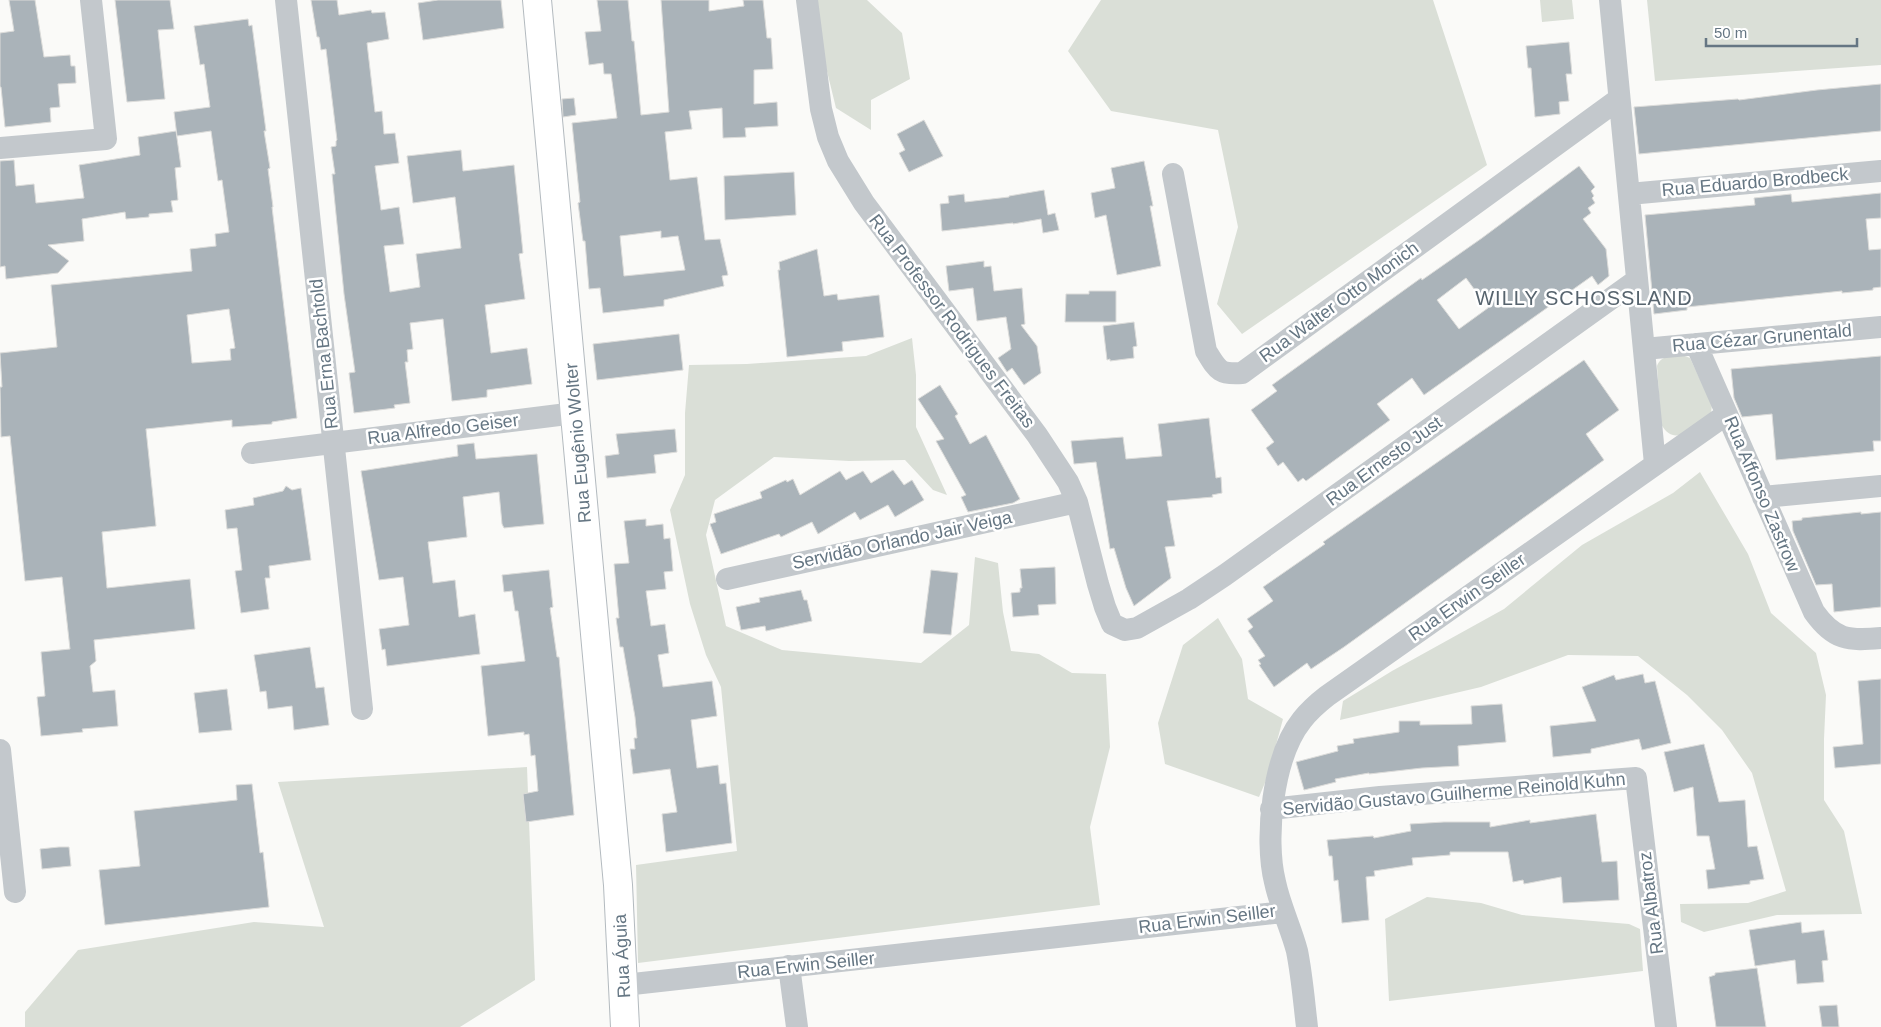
<svg xmlns="http://www.w3.org/2000/svg" width="1881" height="1027" font-family="Arial,sans-serif">
  <rect width="100%" height="100%" fill="#fafaf8"/>
  <path fill="#dadfd7" d="M 816,0 L 867,0 L 902,33 L 910,79 L 871,100 L 871,130 L 836,108 L 824,59 Z
    M 1101,0 L 1433,0 L 1487,165 L 1242,334 L 1217,304 L 1238,227 L 1218,130 L 1111,111 L 1068,51 Z
    M 1540,0 L 1572,0 L 1574,19 L 1542,22 Z
    M 1647,0 L 1881,0 L 1881,65 L 1655,81 Z
    M 912,338 L 916,375 L 916,427 L 947,495 L 933,490 L 905,460 L 849,461 L 774,457 L 715,500 L 706,535 L 726,626 L 782,650 L 921,663 L 969,625 L 975,557 L 998,563 L 1003,612 L 1011,651 L 1039,654 L 1072,673 L 1106,674 L 1110,747 L 1090,827 L 1100,905 L 638,963 L 636,865 L 737,851 L 721,687 L 706,655 L 690,604 L 670,510 L 685,475 L 685,413 L 689,365 L 747,364 L 866,356 Z
    M 1682,355 L 1690,358 L 1712,405 L 1711,413 C 1696,425 1675,450 1661,424 L 1657,366 C 1661,355 1672,356 1682,355 Z
    M 1700,472 L 1748,554 L 1771,613 L 1816,653 L 1826,695 L 1824,739 L 1824,800 L 1844,831 L 1862,914 L 1777,915 L 1704,932 L 1681,922 L 1680,904 L 1748,903 L 1786,891 L 1752,773 L 1722,730 L 1687,695 L 1638,656 L 1568,655 L 1481,687 L 1340,720 L 1343,701 L 1392,671 L 1504,609 L 1582,545 L 1673,493 Z
    M 1218,618 L 1242,659 L 1248,699 L 1283,719 L 1267,778 L 1259,797 L 1165,764 L 1158,723 L 1183,645 Z
    M 527,767 L 535,980 L 460,1027 L 25,1027 L 25,1012 L 78,950 L 254,922 L 324,927 L 278,782 Z
    M 1427,897 L 1481,903 L 1522,915 L 1629,924 L 1640,929 L 1643,971 L 1389,1001 L 1385,919 Z"/>
  <path fill="#aab3b9" stroke="#dcdcda" fill-rule="evenodd" d="M 9,0 L 35,0 L 44,57 L 70,55 L 71,66 L 75,66 L 76,83 L 58,84 L 60,107 L 50,108 L 51,122 L 5,127 L 1,87 L 0,87 L 0,33 L 14,31 Z
    M 115,0 L 170,0 L 174,29 L 158,30 L 165,99 L 127,102 Z
    M 311,0 L 337,0 L 339,15 L 371,10 L 372,13 L 385,12 L 389,39 L 367,43 L 375,112 L 382,111 L 384,134 L 395,133 L 399,163 L 375,166 L 381,210 L 399,207 L 404,244 L 384,246 L 390,292 L 420,287 L 416,254 L 461,248 L 455,197 L 413,203 L 407,156 L 461,150 L 463,171 L 514,165 L 523,253 L 519,254 L 525,299 L 485,305 L 491,353 L 527,348 L 532,384 L 487,390 L 487,397 L 452,401 L 443,319 L 410,323 L 413,349 L 407,350 L 408,362 L 405,362 L 410,403 L 394,405 L 395,408 L 354,413 L 349,373 L 355,372 L 344,294 L 332,174 L 335,174 L 331,147 L 336,146 L 336,141 L 337,140 L 326,49 L 321,50 L 319,37 L 317,37 Z
    M 438,0 L 501,0 L 504,28 L 423,40 L 418,3 Z
    M 597,0 L 628,0 L 632,41 L 634,41 L 641,115 L 669,112 L 661,0 L 709,0 L 709,11 L 744,6 L 743,0 L 763,0 L 767,38 L 771,38 L 773,69 L 754,70 L 754,104 L 777,102 L 778,126 L 745,128 L 746,137 L 723,138 L 722,108 L 689,111 L 692,129 L 665,132 L 670,180 L 697,177 L 705,240 L 720,239 L 728,275 L 722,276 L 724,286 L 664,300 L 664,306 L 603,313 L 600,288 L 589,289 L 585,241 L 583,241 L 578,203 L 580,202 L 572,123 L 617,118 L 611,74 L 604,74 L 603,63 L 589,65 L 585,32 L 601,31 ZM 661,231 L 661,238 L 678,236 L 685,270 L 624,276 L 620,236 Z
    M 248,19 L 249,26 L 252,25 L 266,131 L 264,131 L 270,168 L 268,169 L 273,207 L 272,207 L 297,418 L 272,422 L 272,424 L 232,427 L 232,420 L 146,429 L 156,526 L 102,532 L 107,588 L 190,579 L 195,629 L 94,640 L 96,661 L 90,666 L 93,692 L 115,690 L 118,726 L 82,729 L 83,732 L 41,736 L 37,697 L 45,696 L 41,652 L 70,649 L 62,577 L 25,581 L 10,436 L 1,437 L 0,387 L 2,387 L 0,353 L 57,347 L 51,285 L 192,271 L 190,249 L 216,246 L 215,234 L 229,232 L 222,180 L 218,181 L 211,131 L 177,136 L 174,112 L 210,107 L 204,64 L 200,65 L 194,26 ZM 229,309 L 235,348 L 230,349 L 231,360 L 192,363 L 187,315 Z
    M 1569,42 L 1572,74 L 1566,74 L 1569,101 L 1559,102 L 1560,114 L 1535,117 L 1531,68 L 1528,68 L 1526,46 Z
    M 1881,84 L 1881,131 L 1639,154 L 1634,107 L 1738,99 L 1739,100 L 1817,90 Z
    M 574,98 L 576,115 L 563,117 L 562,99 Z
    M 924,120 L 943,156 L 909,172 L 899,153 L 905,150 L 897,134 Z
    M 176,131 L 181,167 L 175,168 L 178,200 L 171,201 L 173,212 L 149,214 L 149,217 L 126,219 L 125,212 L 82,219 L 84,241 L 48,245 L 69,261 L 58,273 L 6,279 L 5,266 L 0,267 L 0,161 L 14,160 L 16,186 L 34,184 L 36,203 L 84,198 L 79,165 L 140,155 L 138,137 Z
    M 1144,161 L 1153,206 L 1150,206 L 1161,266 L 1117,275 L 1106,215 L 1095,218 L 1091,193 L 1115,188 L 1111,168 Z
    M 1579,166 L 1595,187 L 1591,191 L 1594,196 L 1592,198 L 1595,203 L 1588,208 L 1591,213 L 1583,219 L 1606,249 L 1609,276 L 1598,285 L 1592,276 L 1424,395 L 1412,378 L 1377,404 L 1390,420 L 1306,481 L 1303,478 L 1298,482 L 1283,462 L 1278,466 L 1266,448 L 1274,442 L 1251,410 L 1277,391 L 1272,385 L 1421,278 L 1422,280 L 1482,238 ZM 1466,278 L 1488,308 L 1459,329 L 1437,300 Z
    M 794,172 L 796,215 L 725,220 L 724,176 Z
    M 1044,190 L 1048,215 L 1055,213 L 1059,230 L 1043,233 L 1041,219 L 1013,224 L 1013,223 L 942,231 L 940,204 L 949,203 L 948,196 L 964,194 L 965,202 L 1009,197 L 1009,196 Z
    M 1881,193 L 1881,218 L 1866,219 L 1869,250 L 1881,249 L 1881,287 L 1873,288 L 1873,290 L 1842,293 L 1842,291 L 1687,307 L 1687,310 L 1654,314 L 1645,215 L 1755,205 L 1754,198 L 1791,194 L 1792,202 Z
    M 817,249 L 824,296 L 837,294 L 838,300 L 879,295 L 884,337 L 842,342 L 843,351 L 787,357 L 778,270 L 780,270 L 779,262 Z
    M 984,261 L 984,267 L 991,266 L 994,291 L 1022,288 L 1025,324 L 1021,325 L 1037,346 L 1041,373 L 1024,385 L 1012,368 L 1007,372 L 998,358 L 1011,349 L 1006,317 L 977,321 L 973,288 L 949,291 L 946,266 Z
    M 1089,291 L 1116,291 L 1116,322 L 1065,322 L 1066,294 L 1089,294 Z
    M 1134,322 L 1137,346 L 1133,347 L 1134,358 L 1110,361 L 1110,359 L 1107,360 L 1103,326 Z
    M 679,334 L 683,370 L 597,380 L 593,344 Z
    M 1881,356 L 1881,441 L 1873,441 L 1874,451 L 1776,460 L 1772,414 L 1742,417 L 1734,398 L 1731,369 Z
    M 1584,360 L 1619,410 L 1586,434 L 1604,460 L 1344,647 L 1311,669 L 1307,663 L 1274,687 L 1259,665 L 1261,664 L 1258,660 L 1265,656 L 1248,631 L 1253,627 L 1247,619 L 1273,601 L 1263,587 L 1325,544 L 1323,542 Z
    M 940,385 L 958,414 L 955,416 L 970,444 L 986,435 L 1020,499 L 1013,503 L 968,512 L 961,497 L 966,495 L 936,441 L 944,439 L 918,399 Z
    M 1209,418 L 1216,478 L 1221,477 L 1222,493 L 1212,495 L 1213,497 L 1167,501 L 1175,546 L 1165,547 L 1171,578 L 1134,606 L 1126,588 L 1114,548 L 1110,549 L 1096,462 L 1074,464 L 1071,441 L 1123,437 L 1126,459 L 1162,456 L 1158,424 Z
    M 675,429 L 677,452 L 654,455 L 656,473 L 607,478 L 605,456 L 619,454 L 616,434 Z
    M 474,443 L 476,459 L 537,454 L 544,524 L 504,528 L 502,524 L 499,492 L 463,497 L 467,537 L 428,542 L 433,583 L 455,580 L 459,617 L 475,614 L 480,654 L 387,666 L 385,649 L 382,650 L 379,629 L 409,625 L 403,577 L 379,580 L 361,471 L 458,456 L 457,445 Z
    M 893,470 L 904,485 L 912,480 L 924,500 L 895,517 L 888,505 L 860,520 L 855,512 L 818,534 L 812,522 L 781,537 L 779,534 L 721,554 L 710,524 L 716,522 L 714,514 L 762,498 L 760,492 L 786,480 L 787,482 L 793,479 L 800,495 L 840,471 L 846,480 L 863,471 L 871,483 Z
    M 286,486 L 292,490 L 301,488 L 311,560 L 269,566 L 270,578 L 265,578 L 269,609 L 241,613 L 235,571 L 242,570 L 237,528 L 227,529 L 225,510 L 254,505 L 253,498 L 283,491 Z
    M 1861,512 L 1861,514 L 1881,512 L 1881,607 L 1834,612 L 1832,584 L 1816,585 L 1793,531 L 1792,521 L 1802,520 L 1802,518 Z
    M 646,519 L 646,526 L 663,524 L 664,539 L 670,538 L 673,571 L 664,572 L 666,589 L 646,591 L 651,626 L 665,624 L 669,653 L 658,655 L 663,687 L 712,681 L 717,716 L 691,720 L 697,768 L 718,765 L 720,784 L 726,783 L 732,843 L 666,852 L 662,814 L 677,812 L 670,769 L 633,774 L 630,749 L 635,749 L 634,738 L 637,738 L 635,717 L 623,647 L 620,647 L 616,618 L 619,618 L 614,564 L 629,563 L 624,521 Z
    M 1055,567 L 1056,604 L 1038,605 L 1039,615 L 1013,617 L 1011,593 L 1020,592 L 1020,588 L 1022,588 L 1020,569 Z
    M 549,570 L 553,607 L 550,608 L 557,657 L 559,657 L 574,815 L 526,822 L 523,794 L 538,791 L 535,755 L 531,756 L 529,734 L 524,735 L 524,732 L 488,736 L 481,666 L 525,661 L 518,611 L 515,611 L 512,591 L 504,592 L 502,575 Z
    M 931,570 L 958,573 L 951,635 L 923,633 Z
    M 801,590 L 804,600 L 807,600 L 812,621 L 766,631 L 765,626 L 741,630 L 736,607 L 760,602 L 759,598 Z
    M 310,647 L 316,688 L 324,687 L 329,725 L 294,730 L 292,706 L 268,709 L 266,691 L 260,692 L 254,655 Z
    M 1643,674 L 1645,683 L 1655,681 L 1671,743 L 1642,750 L 1639,739 L 1591,749 L 1591,753 L 1553,757 L 1550,726 L 1596,721 L 1582,687 L 1614,675 L 1616,680 Z
    M 1881,679 L 1881,764 L 1835,768 L 1833,747 L 1863,744 L 1858,681 Z
    M 227,689 L 232,730 L 199,733 L 194,693 Z
    M 1502,704 L 1506,742 L 1458,746 L 1459,766 L 1422,768 L 1369,774 L 1369,773 L 1335,779 L 1336,782 L 1304,790 L 1296,762 L 1338,751 L 1337,746 L 1354,743 L 1353,739 L 1399,732 L 1399,721 L 1420,721 L 1420,725 L 1472,724 L 1471,706 Z
    M 1704,744 L 1719,802 L 1745,800 L 1748,847 L 1757,846 L 1764,879 L 1750,881 L 1750,884 L 1708,889 L 1706,870 L 1715,869 L 1709,836 L 1697,836 L 1693,787 L 1674,792 L 1664,752 Z
    M 252,784 L 260,853 L 263,852 L 269,907 L 105,925 L 99,870 L 140,866 L 134,811 L 237,800 L 236,785 Z
    M 1596,814 L 1602,862 L 1617,861 L 1619,900 L 1563,903 L 1561,877 L 1524,884 L 1523,880 L 1513,882 L 1508,852 L 1450,852 L 1450,855 L 1412,858 L 1413,865 L 1374,871 L 1375,876 L 1366,877 L 1369,920 L 1342,923 L 1338,880 L 1334,881 L 1332,856 L 1329,856 L 1327,840 L 1373,836 L 1374,838 L 1411,831 L 1410,824 L 1444,822 L 1490,822 L 1490,827 L 1530,820 L 1530,823 Z
    M 59,847 L 69,847 L 71,866 L 42,869 L 40,849 Z
    M 1801,922 L 1802,933 L 1824,930 L 1828,960 L 1822,961 L 1824,982 L 1797,984 L 1795,960 L 1755,966 L 1749,930 Z
    M 1757,968 L 1766,1027 L 1716,1027 L 1709,977 L 1715,975 L 1715,973 Z
    M 1837,1005 L 1839,1027 L 1822,1027 L 1819,1006 Z"/>
  <g fill="none" stroke-linecap="round" stroke-linejoin="round">
    <g stroke="#b3babf" stroke-width="30">
      <path id="secondary" d="M 537,0 L 618,885 L 625,1027"/>
    </g>
    <path stroke="#c3c8cc" stroke-width="22" d="M 286,0 L 362,709
      M 807,0 L 821,109 L 828,137 L 838,161 L 864,203 L 1037,435 L 1068,482 L 1077,502 L 1098,584 L 1105,607 L 1112,624 L 1125,630 L 1137,628 L 1189,599 L 1225,575 L 1637,280
      M 1610,0 L 1655,464
      M 0,148 L 106,139 L 91,0
      M 1173,174 L 1206,351 C 1217,369 1219,375 1242,373 L 1619,99
      M 1629,194 L 1881,171
      M 1696,344 L 1814,612 C 1834,640 1848,641 1881,638
      M 1644,349 L 1881,327
      M 252,453 L 575,413
      M 1763,497 L 1881,486
      M 727,579 L 1077,502
      M 0,750 L 15,892
      M 1271,809 L 1380,797 L 1636,778 L 1666,1027
      M 789,966 L 797,1027
      M 624,985 L 1283,912
      M 1307,1027 C 1304,1002 1302,976 1297,951 C 1291,928 1280,906 1275,882 C 1264,838 1273,756 1302,720 C 1309,711 1318,703 1327,696 L 1727,414"/>
    <use href="#secondary" stroke="#fff" stroke-width="28"/>
  </g>
  <g text-anchor="middle" dominant-baseline="central" stroke-width="5" stroke-linejoin="round" paint-order="stroke">
    <g font-size="18" fill="#657683" stroke="#fff">
      <text transform="translate(1755 182) rotate(-5)">Rua Eduardo Brodbeck</text>
      <text transform="translate(1339 302) rotate(-36)">Rua Walter Otto Monich</text>
      <text transform="translate(952 321) rotate(53)">Rua Professor Rodrigues Freitas</text>
      <text transform="translate(1762 338) rotate(-5)">Rua Cézar Grunentald</text>
      <text transform="translate(324 354) rotate(-96)">Rua Erna Bachtold</text>
      <text transform="translate(443 429) rotate(-7)">Rua Alfredo Geiser</text>
      <text transform="translate(578 443) rotate(-95)">Rua Eugênio Wolter</text>
      <text transform="translate(1384 461) rotate(-36)">Rua Ernesto Just</text>
      <text transform="translate(1762 494) rotate(67)">Rua Affonso Zastrow</text>
      <text transform="translate(902 540) rotate(-12)">Servidão Orlando Jair Veiga</text>
      <text transform="translate(1467 597) rotate(-35)">Rua Erwin Seiller</text>
      <text transform="translate(1454 794) rotate(-5)">Servidão Gustavo Guilherme Reinold Kuhn</text>
      <text transform="translate(1651 903) rotate(-97)">Rua Albatroz</text>
      <text transform="translate(1207 919) rotate(-7)">Rua Erwin Seiller</text>
      <text transform="translate(622 956) rotate(-93)">Rua Águia</text>
      <text transform="translate(806 965) rotate(-6)">Rua Erwin Seiller</text>
    </g>
    <g font-size="20" letter-spacing="1" fill="#57646e" stroke="#fff">
      <text x="1584" y="298">WILLY SCHOSSLAND</text>
    </g>
  </g>
  <path d="M1706 38v8h151v-8" fill="none" stroke="#657683" stroke-width="2.5"/>
  <text x="1714" y="38" font-size="15" fill="#657683" stroke="#ffffff" stroke-width="4" paint-order="stroke">50 m</text>
</svg>
